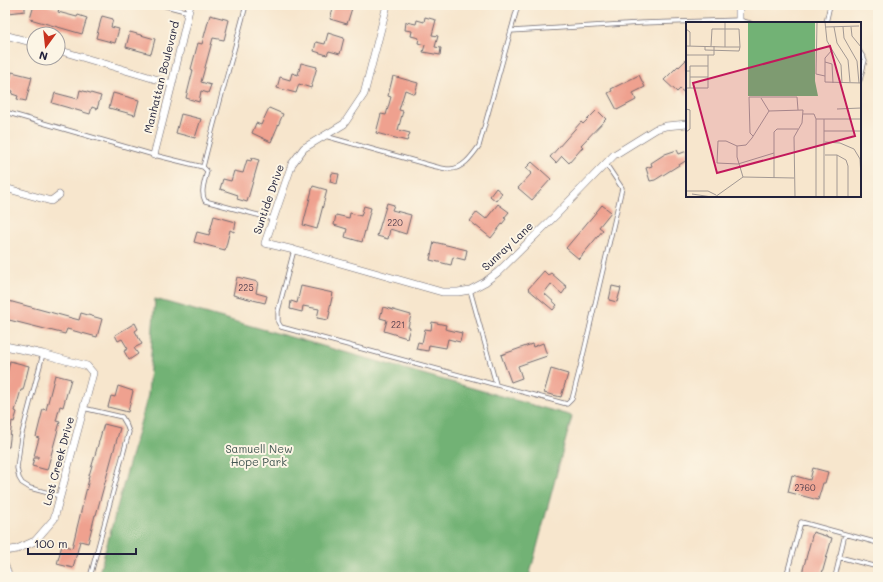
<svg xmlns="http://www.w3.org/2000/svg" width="883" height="582" font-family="Mali,sans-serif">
  <rect width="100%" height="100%" fill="#fcf5e5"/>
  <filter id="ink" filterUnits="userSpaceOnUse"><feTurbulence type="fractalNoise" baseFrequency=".025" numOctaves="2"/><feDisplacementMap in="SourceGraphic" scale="8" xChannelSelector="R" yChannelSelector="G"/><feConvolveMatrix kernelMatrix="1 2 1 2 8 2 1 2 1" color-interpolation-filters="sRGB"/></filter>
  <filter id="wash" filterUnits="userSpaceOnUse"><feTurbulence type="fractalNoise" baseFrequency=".012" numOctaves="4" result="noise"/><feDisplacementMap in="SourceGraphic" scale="16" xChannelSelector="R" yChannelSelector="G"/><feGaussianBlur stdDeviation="0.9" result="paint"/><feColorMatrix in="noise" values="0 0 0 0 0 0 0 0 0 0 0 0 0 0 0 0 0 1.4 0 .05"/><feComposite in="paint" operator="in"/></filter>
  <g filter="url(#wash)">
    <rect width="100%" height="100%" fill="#f7e6cd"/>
    <path fill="#72b275" stroke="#4a6a58" d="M 155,299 L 572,416 L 529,577 L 98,577 L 148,395 Z"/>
    <g id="blocks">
      <path fill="#efa18f" d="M 8,5 L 25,5 L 25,11 L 9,13 Z
        M 34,5 L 45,5 L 59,9 L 58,12 L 77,17 L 78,15 L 87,18 L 82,34 L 30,19 Z
        M 334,5 L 353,5 L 347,24 L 330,19 Z
        M 210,15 L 229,20 L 224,40 L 213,38 L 201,82 L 211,85 L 208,93 L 201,91 L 199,102 L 186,98 L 193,70 L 191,69 L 198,43 L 202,44 Z
        M 102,16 L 113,19 L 111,27 L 119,29 L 115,43 L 96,38 Z
        M 425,17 L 436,20 L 432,35 L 438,36 L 435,47 L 441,48 L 440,55 L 423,52 L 425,45 L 418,43 L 419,38 L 411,36 L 412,31 L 405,30 L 406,22 L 416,24 L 417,20 L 424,22 Z
        M 130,32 L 155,39 L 151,54 L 126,47 Z
        M 328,33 L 344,38 L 340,54 L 329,51 L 327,55 L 314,51 L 316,42 L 325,44 Z
        M 687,59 L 687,95 L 680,89 L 677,92 L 664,80 L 678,66 L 679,67 Z
        M 301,63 L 317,67 L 311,88 L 299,84 L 296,93 L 277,88 L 280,77 L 290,80 L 292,73 L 298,75 Z
        M 12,72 L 32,77 L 26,101 L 17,99 L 18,96 L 12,94 L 13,91 L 7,89 Z
        M 639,75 L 645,87 L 633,93 L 636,100 L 617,110 L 608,93 L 612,91 L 611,89 Z
        M 393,76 L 418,83 L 415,94 L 405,90 L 399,110 L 403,111 L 398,130 L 410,133 L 407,141 L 376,133 L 381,114 L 386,115 L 391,97 L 388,96 Z
        M 80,90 L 101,96 L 97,109 L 92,107 L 90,114 L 52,103 L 55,93 L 78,99 Z
        M 113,93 L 139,100 L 135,115 L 109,108 Z
        M 269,108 L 283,114 L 271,142 L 252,133 L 256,123 L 261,125 Z
        M 597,110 L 606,119 L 581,145 L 583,147 L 569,163 L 562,156 L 556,163 L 550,157 L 581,122 L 583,124 Z
        M 181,114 L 201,119 L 195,138 L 176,133 Z
        M 677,150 L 679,154 L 687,151 L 687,160 L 655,180 L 650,181 L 646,168 L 652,166 L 651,163 L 665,154 Z
        M 252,158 L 259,160 L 247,202 L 237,199 L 238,195 L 220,189 L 223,179 L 231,181 L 234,171 L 243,173 L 247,160 L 251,161 Z
        M 532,162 L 551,179 L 532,200 L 518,188 L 532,173 L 526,168 Z
        M 332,173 L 339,174 L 337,184 L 330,182 Z
        M 313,186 L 327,190 L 317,229 L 303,225 Z
        M 496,188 L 502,193 L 496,201 L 490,196 Z
        M 387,203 L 394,205 L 392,210 L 411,215 L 406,234 L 390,229 L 388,239 L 377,236 Z
        M 498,204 L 509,212 L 504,218 L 506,219 L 491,238 L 470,221 L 477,212 L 486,219 Z
        M 602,205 L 611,212 L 599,227 L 603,230 L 579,259 L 566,248 Z
        M 364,206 L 371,208 L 362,242 L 345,237 L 347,229 L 334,225 L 336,215 L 349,218 L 350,213 L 361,216 Z
        M 214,216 L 236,222 L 234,232 L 230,230 L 225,250 L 194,242 L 197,232 L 209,235 Z
        M 434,242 L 467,250 L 465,260 L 453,257 L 451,265 L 430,260 Z
        M 544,271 L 548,275 L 551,273 L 567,287 L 562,294 L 551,284 L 544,293 L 557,305 L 553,310 L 528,289 Z
        M 237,277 L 258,282 L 256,293 L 267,296 L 265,303 L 233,295 Z
        M 301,286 L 333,293 L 329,311 L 330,312 L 328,320 L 317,318 L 319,309 L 303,306 L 302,312 L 290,309 L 291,301 L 297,303 Z
        M 612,286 L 621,288 L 617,302 L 609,300 Z
        M 5,300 L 79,320 L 81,313 L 102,319 L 97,337 L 67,329 L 65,334 L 5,319 Z
        M 383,307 L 411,315 L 408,327 L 410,328 L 407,338 L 384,331 L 387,320 L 380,318 Z
        M 432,322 L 446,325 L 445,329 L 462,333 L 460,342 L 448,339 L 446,348 L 429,345 L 428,351 L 416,349 L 418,342 L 422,343 L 425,329 L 431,330 Z
        M 135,323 L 138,329 L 135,331 L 142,344 L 134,348 L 138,354 L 129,360 L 124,351 L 128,349 L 122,339 L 118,341 L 115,335 Z
        M 543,343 L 547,356 L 518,366 L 522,378 L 511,382 L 501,355 L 532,344 L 533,347 Z
        M 10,361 L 29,366 L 23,390 L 21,390 L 15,411 L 17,412 L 14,422 L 12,421 L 9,447 L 5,447 L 5,382 Z
        M 551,369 L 568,374 L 561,397 L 544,393 Z
        M 55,375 L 71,379 L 63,407 L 60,406 L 56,421 L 60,422 L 47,470 L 32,466 L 34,458 L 38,458 L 38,456 L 34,456 L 39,438 L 36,437 L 43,409 L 46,410 Z
        M 118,386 L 133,391 L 128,412 L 108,407 L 111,396 L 115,397 Z
        M 104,424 L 120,428 L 96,515 L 95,515 L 88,543 L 80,541 L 73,568 L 57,564 L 62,545 L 72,548 L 89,479 L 88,479 Z
        M 813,468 L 828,472 L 825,483 L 823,483 L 818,500 L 788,492 L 792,475 L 810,480 Z
        M 813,532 L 832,538 L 821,577 L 801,577 Z"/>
    </g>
  </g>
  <g filter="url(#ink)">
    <use href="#blocks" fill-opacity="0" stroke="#6d676e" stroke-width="1"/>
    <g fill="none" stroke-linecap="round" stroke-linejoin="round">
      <g stroke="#6d676e" stroke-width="5">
        <path id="lane" d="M 162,5 L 189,12
          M 246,5 C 232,59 216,113 203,167 L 207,171 C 205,181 200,192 205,201 L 273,219
          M 826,23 L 830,5
          M 511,31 L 642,23 L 739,20 L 750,23
          M 860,52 L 865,60 L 860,80
          M 5,112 L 154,155 L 203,167
          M 325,136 L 433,166 C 438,167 443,169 449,169 C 462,170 472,156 479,146 L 518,5
          M 294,250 L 278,311 L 278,322 L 281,327 L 567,404 L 572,399 L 582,360 L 622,188 L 606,164
          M 470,290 L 496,384
          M 43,354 L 21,437 L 17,468 L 19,478 L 22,483 L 30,488 L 60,496
          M 83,408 L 122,417 L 126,424 L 129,432 L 90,577
          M 839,557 L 878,567
          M 786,577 L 801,522 L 878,543
          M 835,577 L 845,534"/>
      </g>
      <g stroke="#6d676e" stroke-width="8">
        <path id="street" d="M 387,5 L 364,94 L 344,124 L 304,148 L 292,164 L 265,243 L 294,250 L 442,292 L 458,292 L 470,290 L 485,282 L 498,272 L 555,216 L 614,155 L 656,129 L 666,126 L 687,124
          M 739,5 L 739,23
          M 5,35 L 34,43
          M 58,50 L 172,84
          M 154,155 L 172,84 L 190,5
          M 5,188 L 51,201 L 59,195
          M 5,346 L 43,354 L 87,366 L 93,373 L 54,519 L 35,541 L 17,549 L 5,551
          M 5,566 L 9,577"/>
      </g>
      <use href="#lane" stroke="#fff" stroke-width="3.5"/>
      <use href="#street" stroke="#fff" stroke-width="7"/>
    </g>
  </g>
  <g text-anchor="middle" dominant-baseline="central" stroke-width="4" stroke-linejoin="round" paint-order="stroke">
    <g font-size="9" fill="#554250">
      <text x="395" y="222">220</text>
      <text x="246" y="287">225</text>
      <text x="398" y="324">221</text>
      <text x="805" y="487">2760</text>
    </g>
    <g font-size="11" fill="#22223b" stroke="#fcf5e5">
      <text transform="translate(161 77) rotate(-76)">Manhattan Boulevard</text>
      <text transform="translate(268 199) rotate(-71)">Suntide Drive</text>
      <text transform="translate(507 246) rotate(-43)">Sunray Lane</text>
      <text transform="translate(58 461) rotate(-75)">Lost Creek Drive</text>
    </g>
    <g font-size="11" fill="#425652" stroke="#fcf5e5">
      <text x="259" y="448">Samuell New<tspan x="259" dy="13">Hope Park</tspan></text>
    </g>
  </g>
  <g transform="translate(686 22)">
    <rect width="175" height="175" fill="#f7e6cd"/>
    <path d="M 62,0 L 129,0 L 129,59 L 132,74 L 62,74 Z" fill="#72b275"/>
    <path fill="none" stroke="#a29893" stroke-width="1" d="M 131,0 L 130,52 L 139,54M 139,0 L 141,19 L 155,43 L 156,61M 139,5 L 173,4M 148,5 L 151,21 L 162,38 L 164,60M 157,5 L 158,16 L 171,39 L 173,61M 165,5 L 166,14 L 175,25M 0,7 L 4,10 L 4,24M 0,24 L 39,25 L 39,0M 19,24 L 19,28 L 53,29 L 54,25M 25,24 L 26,7 L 53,7 L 54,25 L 39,25M 146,28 L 139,36 L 139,60 L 175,61M 0,33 L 28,33 L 28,24M 139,40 L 146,42 L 147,61M 0,49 L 4,49 L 4,44 L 22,44M 4,49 L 4,66M 4,55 L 22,55M 0,66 L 22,66 L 22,33M 75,76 L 83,89M 0,87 L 4,88 L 4,107 L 0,110M 151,87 L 175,86M 117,92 L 128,92 L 130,97 L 130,175M 130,97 L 175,97M 138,109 L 175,109M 67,114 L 64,111 L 63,75 L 111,75 L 112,88M 139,120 L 154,121 L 168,127 L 174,137 L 175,156M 51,124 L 60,123 L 66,116 L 83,89 L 117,88 L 116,101 L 108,115 L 109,175M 51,124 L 40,119 L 32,119 L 31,141 L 52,142 L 88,131M 51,124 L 51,135 L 57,155M 139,133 L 151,133 L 160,138 L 162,144 L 162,175M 88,156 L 88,110 L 91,107 L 112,107M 0,169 L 22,169 L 30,173M 6,172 L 26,175M 29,175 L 57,155 L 108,156M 138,175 L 138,97M 151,175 L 151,133"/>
    <path fill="#c2185b" fill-opacity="0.15" stroke="#c2185b" stroke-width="2" d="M 144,24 L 169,114 L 31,151 L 7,61 Z"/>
    <rect width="175" height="175" fill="none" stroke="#22223b" stroke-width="2"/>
  </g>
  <rect width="883" height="582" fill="none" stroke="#fcf5e5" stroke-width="20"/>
  <g transform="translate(46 46) rotate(195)"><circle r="19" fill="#fcf5e5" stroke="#a5a1a1"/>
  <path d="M0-3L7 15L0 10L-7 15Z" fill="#c8321e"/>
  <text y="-6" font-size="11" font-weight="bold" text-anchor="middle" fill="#22223b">N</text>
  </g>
  <path d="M28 548v6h108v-6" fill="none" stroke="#22223b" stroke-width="2"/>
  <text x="34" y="548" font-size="12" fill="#22223b" stroke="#fcf5e5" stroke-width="3" paint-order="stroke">100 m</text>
</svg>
